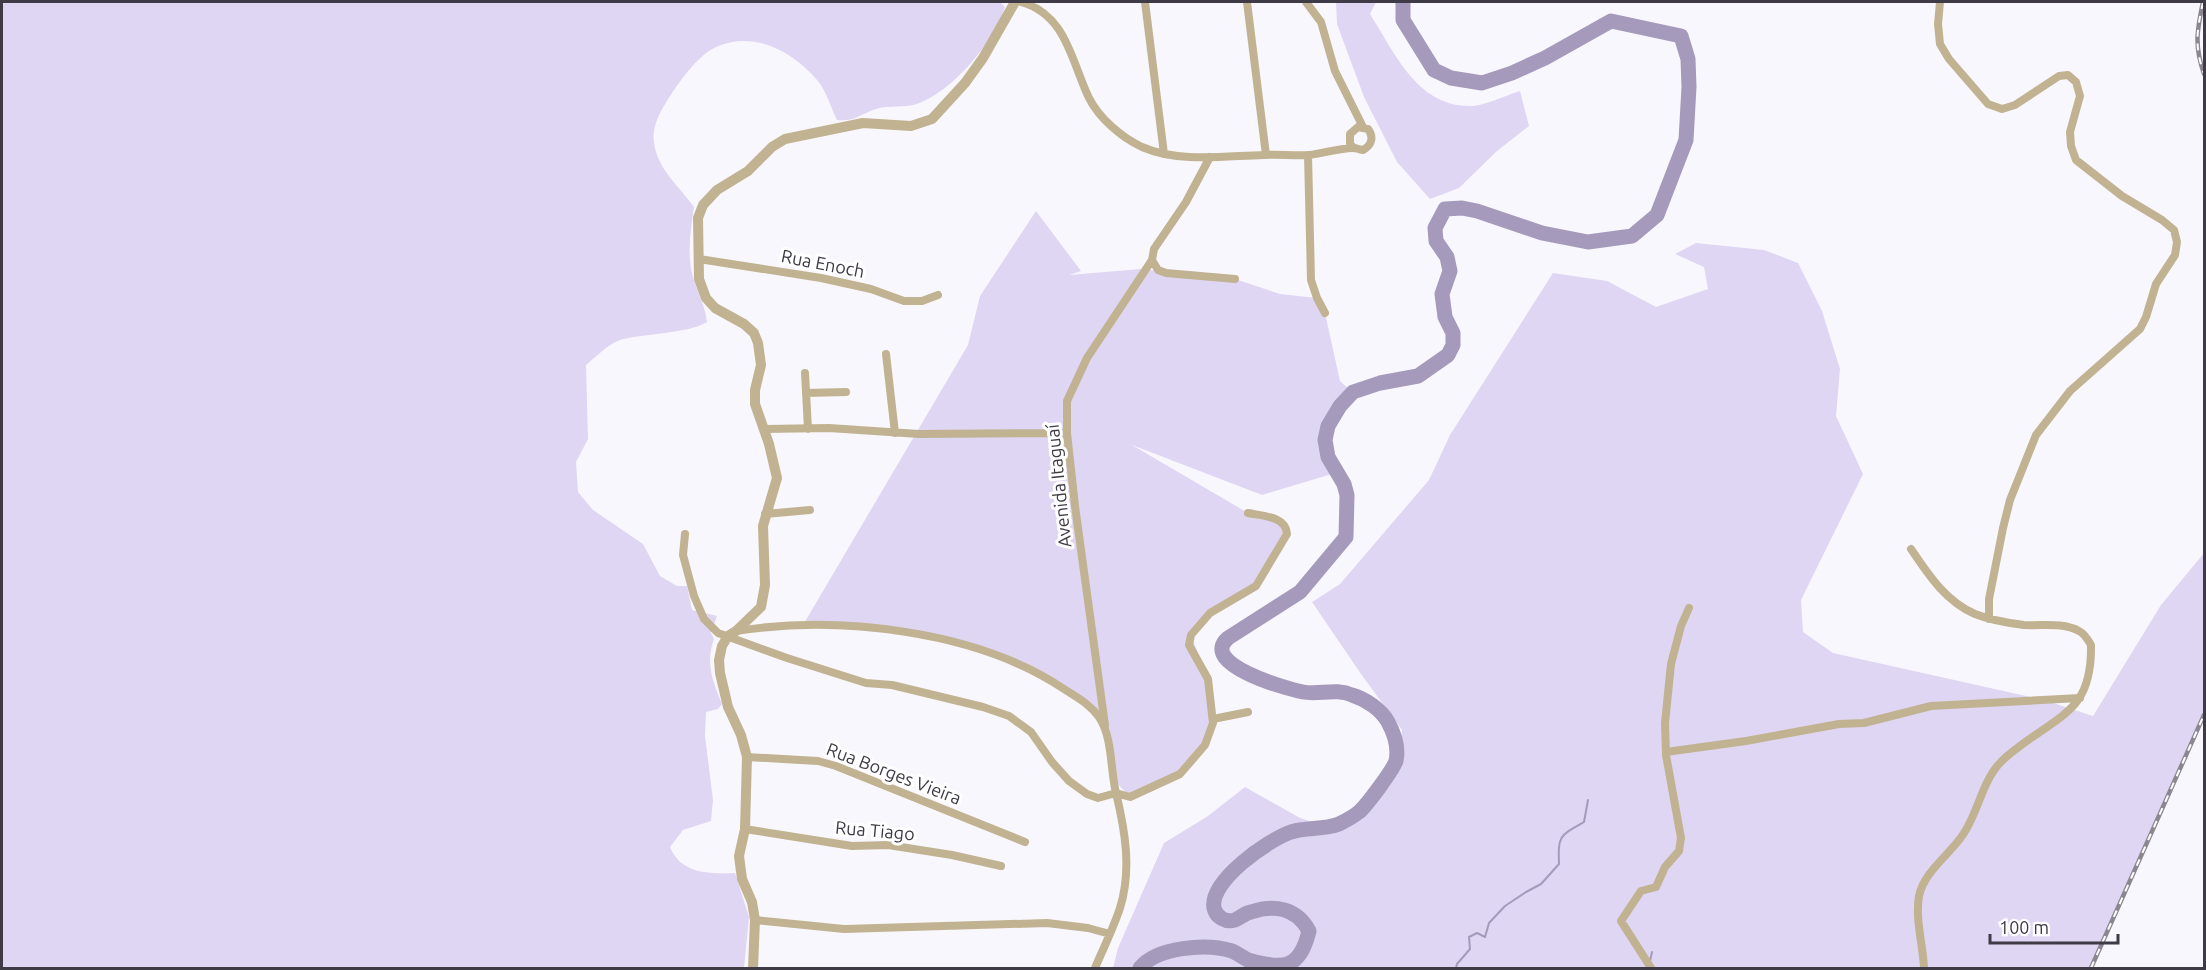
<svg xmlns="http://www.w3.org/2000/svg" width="2206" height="970" font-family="Ubuntu,sans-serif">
  <rect width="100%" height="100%" fill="#f9f7fe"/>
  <path fill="#dfd6f3" d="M 2,2 L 1000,2 L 1005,7 C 994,42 952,92 917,104 C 904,108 889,105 876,109 C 860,114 855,122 837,120 C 831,108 826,90 817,80 C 792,51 754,30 716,47 C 699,55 683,77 672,93 C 663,107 651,125 654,142 C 657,169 679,186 694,207 C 691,228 687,251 692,273 C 696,290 705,304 707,322 C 688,334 644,333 620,340 C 608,344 596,357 586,365 L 588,439 L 576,462 L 578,492 L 593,510 L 643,544 L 660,576 L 677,586 L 687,586 L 692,610 L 717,616 L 711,633 L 714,639 C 705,663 713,682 722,704 L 718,709 L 706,712 L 705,736 L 713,800 L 711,821 L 683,830 L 670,847 C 681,874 709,874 735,873 L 749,917 L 744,968 L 2,968 Z
    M 1336,2 L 1376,2 L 1370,14 C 1395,53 1417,107 1471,106 C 1484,106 1507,95 1520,91 L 1529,126 L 1497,151 L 1459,188 L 1430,199 L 1397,162 L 1364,97 L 1337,24 Z
    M 1036,211 L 1081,271 L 1069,275 L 1141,269 L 1235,279 L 1280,294 L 1317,298 L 1325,313 L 1340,381 L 1350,390 L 1326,424 L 1325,440 L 1342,471 L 1262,495 L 1132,445 L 1248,513 L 1274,519 L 1287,534 L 1256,586 L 1210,613 L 1191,635 L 1208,679 L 1210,736 L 1180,774 L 1130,797 L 1113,779 L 1106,731 L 1089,706 L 1041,674 L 983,649 L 889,629 L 803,625 L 968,345 L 980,296 Z
    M 1696,243 L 1764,250 L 1798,263 L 1822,311 L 1840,369 L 1836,416 L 1863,474 L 1801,600 L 1803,632 L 1833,653 L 2044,700 L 2093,716 L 2161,605 L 2204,553 L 2204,715 L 2091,968 L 1113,968 L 1118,948 L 1164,843 L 1208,816 L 1245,787 L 1300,818 L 1321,825 L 1358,811 L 1400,754 L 1402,730 L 1361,674 L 1312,602 L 1340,584 L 1429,480 L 1450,435 L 1553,273 L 1607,281 L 1656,307 L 1708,289 L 1704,267 L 1675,254 Z"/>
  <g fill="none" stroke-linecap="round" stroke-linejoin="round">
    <path stroke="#a59abb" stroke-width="2" d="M 1650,961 L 1652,952
      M 1456,968 L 1457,964 L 1470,949 L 1469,937 L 1477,933 L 1485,937 L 1489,923 L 1505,906 L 1526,892 L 1541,884 L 1559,864 C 1558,836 1559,836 1584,822 L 1588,800"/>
    <path stroke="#a59abb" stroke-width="15" d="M 1140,968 C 1157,947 1206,943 1232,951 C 1237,953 1242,957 1248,960 C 1284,970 1300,969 1309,931 C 1297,908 1274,904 1251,912 C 1245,913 1240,918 1235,920 C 1226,923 1216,917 1214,908 C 1209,881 1268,840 1291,832 C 1307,827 1323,830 1339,824 C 1345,821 1354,816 1359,812 C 1367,805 1393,770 1396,761 C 1399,747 1394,733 1388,722 C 1381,709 1365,699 1352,695 C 1336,688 1319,695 1303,692 C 1287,689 1198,664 1228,638 L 1300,592 L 1346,537 L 1347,495 L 1344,484 L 1328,457 L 1325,440 L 1328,426 L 1340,406 L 1353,392 L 1380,383 L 1418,376 L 1448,355 L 1453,345 L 1453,333 L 1445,317 L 1442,294 L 1450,271 L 1447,257 L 1436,241 L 1435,228 L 1445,209 L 1462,208 L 1477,211 L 1542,233 L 1588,242 L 1632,236 L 1657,215 L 1686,140 L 1689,87 L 1688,59 L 1681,36 L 1611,21 L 1545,58 L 1512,73 L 1482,83 L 1451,78 L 1434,70 L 1403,20 L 1403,2"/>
    <path stroke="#c1b391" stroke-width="8" d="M 1021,2 C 1067,15 1071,61 1089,98 C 1099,118 1121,137 1142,147 C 1179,163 1224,156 1264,155 C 1279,154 1294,156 1309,155 C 1321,154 1344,147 1354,148 C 1357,148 1360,150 1363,150 C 1372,145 1374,137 1368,129 L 1358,127 L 1350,134 L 1350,144 L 1354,148
      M 1145,2 L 1164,154
      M 1247,2 L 1266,155
      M 1306,2 L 1321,22 L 1335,71 L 1363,127
      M 1940,2 L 1938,24 L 1940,44 L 1949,59 L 1988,104 L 2002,109 L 2015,105 L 2059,76 L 2068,75 L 2076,82 L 2080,96 L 2070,132 L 2071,146 L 2076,160 L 2122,196 L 2162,220 L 2174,230 L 2177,242 L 2175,255 L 2156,284 L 2146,317 L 2140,329 L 2070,391 L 2036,435 L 2010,500 L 2003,528 L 1989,599 L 1989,619
      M 1308,155 L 1311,280 L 1317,298 L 1325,313
      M 1210,157 L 1186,202 L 1154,249 L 1152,260 L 1158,270 L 1166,273 L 1235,279
      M 699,259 L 821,278 L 871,289 L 904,301 L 922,301 L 938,295
      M 886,354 L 895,433
      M 805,373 L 808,429
      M 806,393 L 846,392
      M 764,429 L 829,428 L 919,434 L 1067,433
      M 765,514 L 810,510
      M 685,534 L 683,555 L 694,596 L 704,619 L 718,633 L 787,658 L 866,683 L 892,685 L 983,707 L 1009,716 L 1031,732 L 1052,762 L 1069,781 L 1087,794 L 1098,798 L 1116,793 C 1125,830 1132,870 1120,908 C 1113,929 1103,949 1095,968
      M 1911,549 C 1928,574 1945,601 1975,614 C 1990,620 2008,623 2024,625 C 2042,626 2063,622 2079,631 C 2085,634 2088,640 2091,645 C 2092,708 2064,713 2020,746 C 2012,752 2005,757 1999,764 C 1982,783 1978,812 1964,833 C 1951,854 1924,871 1919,896 C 1915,919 1923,945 1924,968
      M 736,631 C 838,615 976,630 1064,689 C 1076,697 1090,704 1099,717 C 1113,738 1110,769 1116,793 L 1130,797 L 1180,774 L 1205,745 L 1213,723 L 1208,679 L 1189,645 L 1191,635 L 1210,613 L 1256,586 L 1287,534 C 1286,516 1262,516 1248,513
      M 1213,719 L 1248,712
      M 1105,725 L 1075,506 L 1067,433 L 1067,401 L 1087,358 L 1152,260
      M 1666,752 L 1746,741 L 1839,724 L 1864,723 L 1931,706 L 2080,698
      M 747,757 L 818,761 L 836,766 L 1025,842
      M 745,829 L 852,846 L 888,845 L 952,855 L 1001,866
      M 755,920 L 844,929 L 1047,923 L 1088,928 L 1110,934
      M 1651,968 L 1621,921 L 1641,891 L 1656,887 L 1665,867 L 1679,851 L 1681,838 L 1666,755 L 1665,723 L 1671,664 L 1681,626 L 1689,608"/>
    <path stroke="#c1b391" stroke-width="10" d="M 753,968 L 755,920 L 752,902 L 742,879 L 739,856 L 745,829 L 747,757 L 741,735 L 728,707 L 720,673 L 719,660 L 722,646 L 728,636 L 736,631 L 761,607 L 765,585 L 763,526 L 777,478 L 769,444 L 755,404 L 755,390 L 761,365 L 758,343 L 754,333 L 744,324 L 715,308 L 706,298 L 699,279 L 698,218 L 703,205 L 717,190 L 748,171 L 772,147 L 785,139 L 863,123 L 911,126 L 932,119 L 965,83 L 983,58 L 1015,2"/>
    <g stroke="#8a8791" stroke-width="4.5">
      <path id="rail" d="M 2203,2 C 2197,31 2194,45 2204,74
        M 2091,968 L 2204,715"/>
    </g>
    <use href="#rail" stroke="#fff" stroke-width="2" stroke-dasharray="7" stroke-linecap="butt"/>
  </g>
  <g text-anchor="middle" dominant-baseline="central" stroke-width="6" stroke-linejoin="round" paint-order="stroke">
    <g font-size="18" fill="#3e3a46" stroke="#fff">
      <text transform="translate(823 263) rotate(11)">Rua Enoch</text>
      <text transform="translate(1058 486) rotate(-96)">Avenida Itaguaí</text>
      <text transform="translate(894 773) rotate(21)">Rua Borges Vieira</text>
      <text transform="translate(875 830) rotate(5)">Rua Tiago</text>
    </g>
  </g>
  <rect width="2206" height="970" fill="none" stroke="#3e3a46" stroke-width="6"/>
  <path d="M1990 934v9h128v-9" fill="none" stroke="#3e3a46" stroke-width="3"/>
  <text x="1999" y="934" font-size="18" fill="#3e3a46" stroke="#ffffff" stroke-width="4.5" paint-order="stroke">100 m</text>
</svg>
